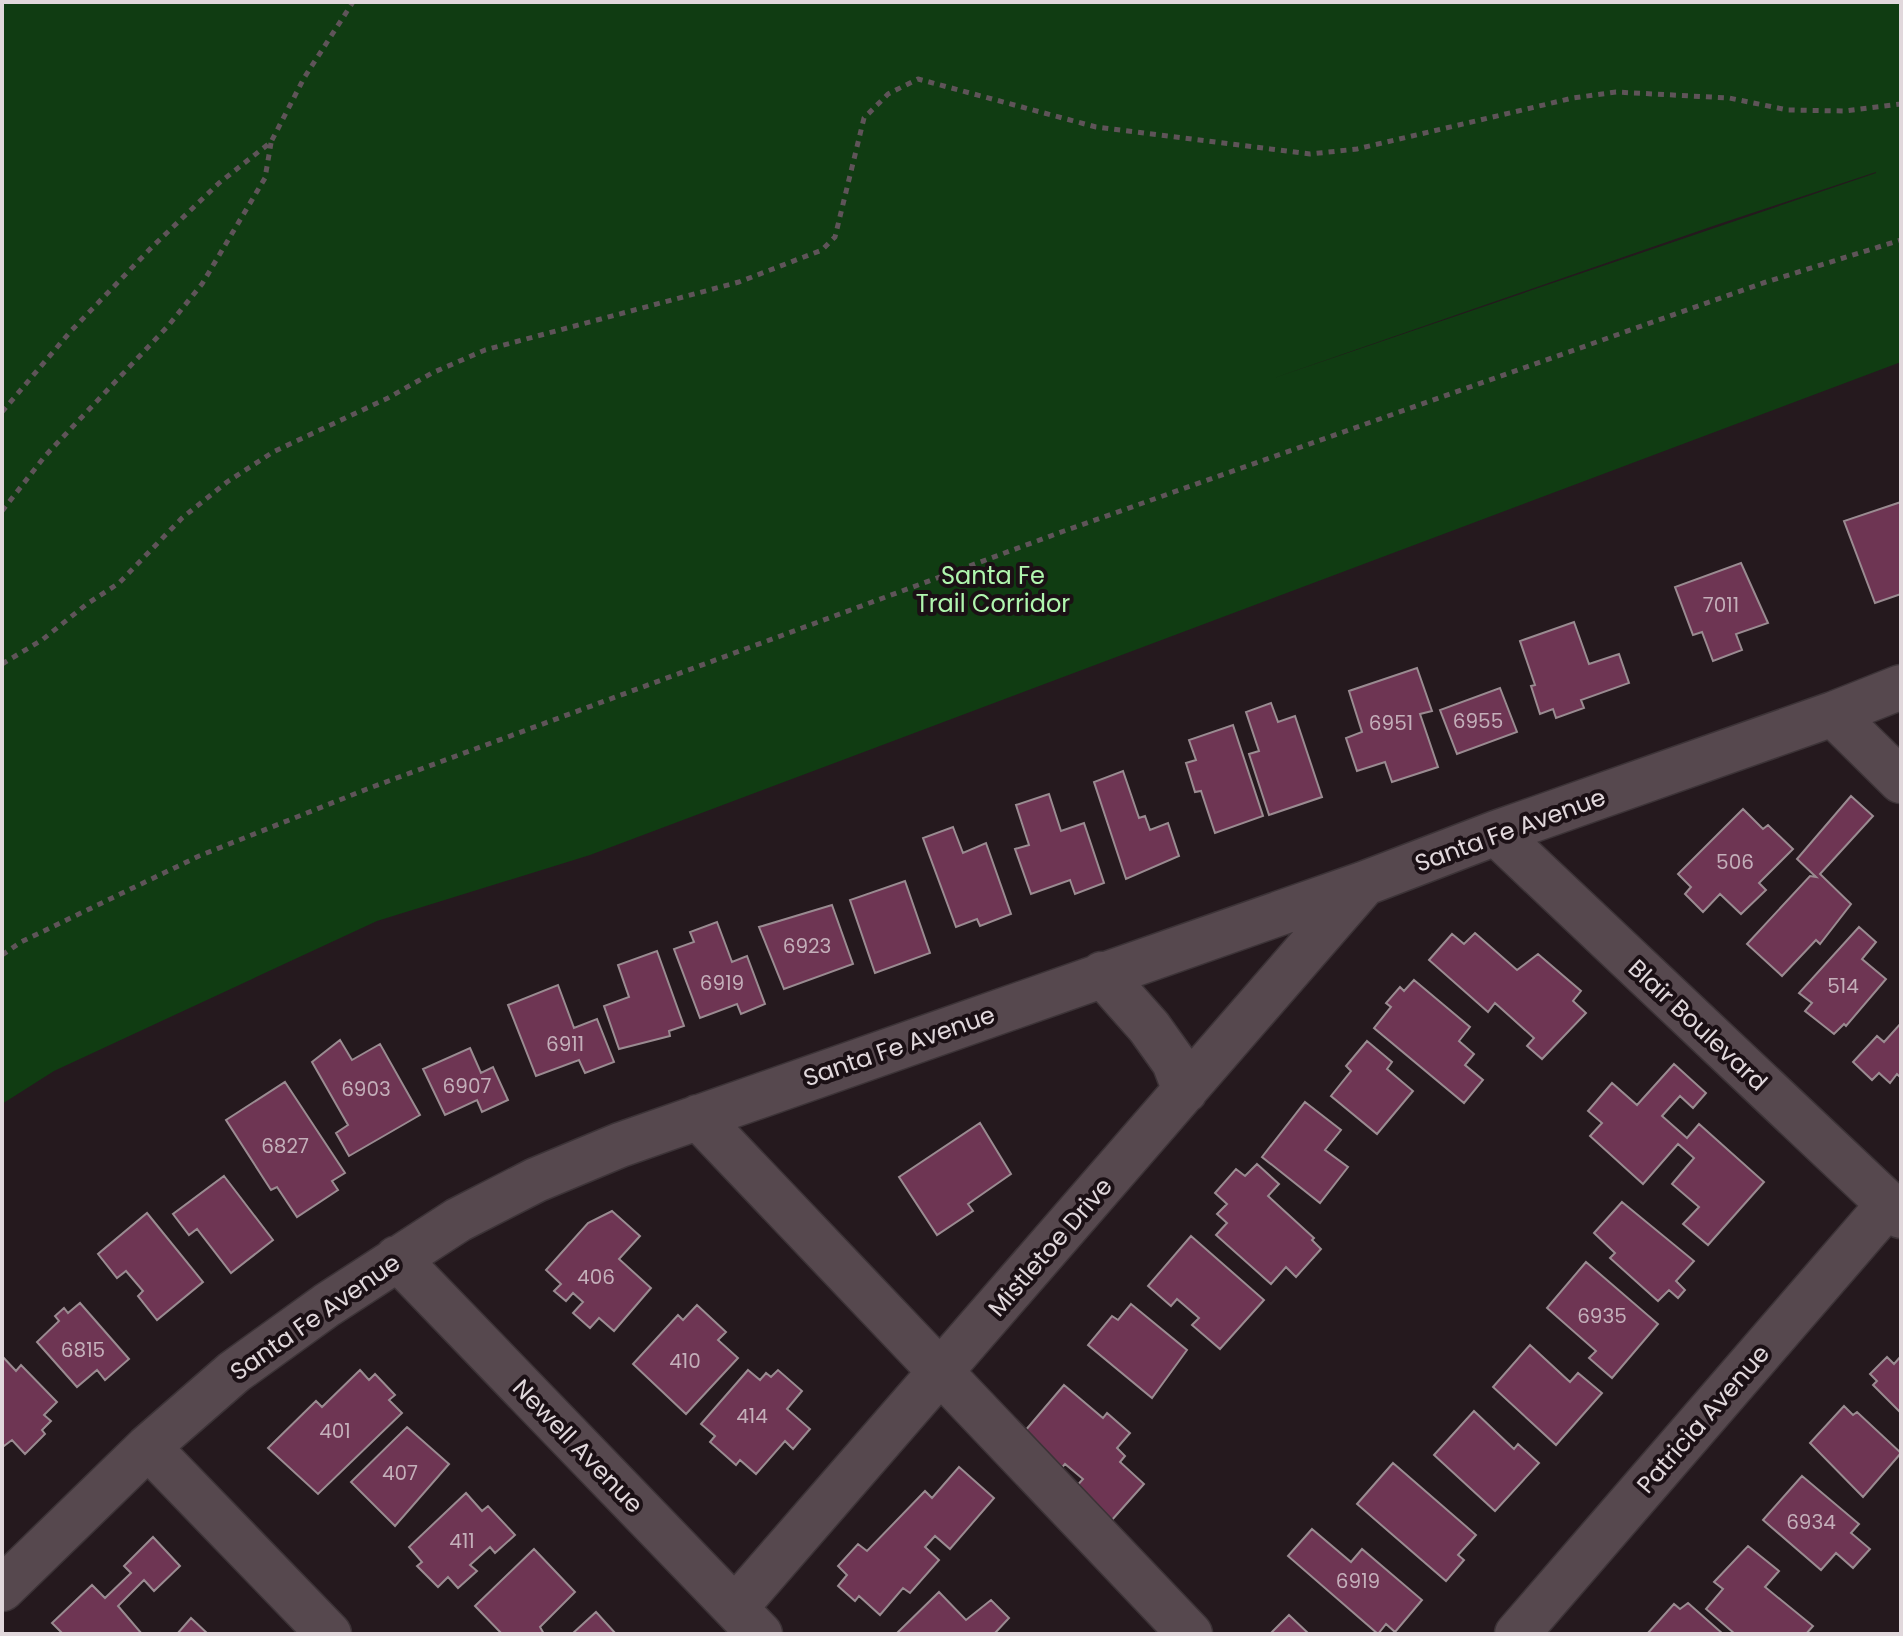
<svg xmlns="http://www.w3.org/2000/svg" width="1903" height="1636" font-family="Poppins,sans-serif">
  <rect width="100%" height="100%" fill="#25191e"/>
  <path fill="#103c12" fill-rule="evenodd" d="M 2,2 L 1901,2 L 1901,362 L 590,855 L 377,921 L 54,1071 L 2,1104 ZM 1876,172 L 1876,173 L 1271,379 L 1716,225 Z"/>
  <path fill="#6e3553" stroke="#9a8b91" stroke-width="2" d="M 1901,502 L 1901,594 L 1875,603 L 1844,521 Z
    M 1741,563 L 1768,623 L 1736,634 L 1742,650 L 1713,661 L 1702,632 L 1693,635 L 1675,587 Z
    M 1574,622 L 1589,664 L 1619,654 L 1629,683 L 1581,700 L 1584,708 L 1556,718 L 1553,709 L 1540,714 L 1531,686 L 1535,685 L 1520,641 Z
    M 1417,668 L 1432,711 L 1420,714 L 1438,767 L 1392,782 L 1385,762 L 1357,771 L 1346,738 L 1362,732 L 1349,691 Z
    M 1500,688 L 1517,732 L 1457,754 L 1440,710 Z
    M 1271,703 L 1278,722 L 1295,716 L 1322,797 L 1269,815 L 1249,754 L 1259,751 L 1246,712 Z
    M 1233,725 L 1263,816 L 1215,833 L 1201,791 L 1195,792 L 1186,763 L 1196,760 L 1189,740 Z
    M 1123,771 L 1139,818 L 1145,816 L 1150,830 L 1168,823 L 1179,856 L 1126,879 L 1094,782 Z
    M 1049,794 L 1061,831 L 1084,823 L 1104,883 L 1075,894 L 1070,880 L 1031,894 L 1015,849 L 1029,845 L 1016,805 Z
    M 1851,796 L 1873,816 L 1820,874 L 1851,904 L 1820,944 L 1816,940 L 1782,976 L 1747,944 L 1810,876 L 1816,877 L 1797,859 Z
    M 1743,809 L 1763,829 L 1768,825 L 1793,849 L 1759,883 L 1766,890 L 1741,914 L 1720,894 L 1703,912 L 1685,894 L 1691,887 L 1678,874 Z
    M 953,827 L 963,853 L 986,843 L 1011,914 L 980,926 L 977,919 L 956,927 L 923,838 Z
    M 905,881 L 930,953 L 875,973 L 850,900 Z
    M 832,905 L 853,964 L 784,989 L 759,927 Z
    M 717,922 L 732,962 L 747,956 L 765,1004 L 741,1014 L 737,1004 L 700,1018 L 674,949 L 694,942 L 690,932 Z
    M 1859,927 L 1876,942 L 1862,959 L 1886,979 L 1846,1026 L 1844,1024 L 1834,1034 L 1805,1011 L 1812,1003 L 1799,993 Z
    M 1475,933 L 1517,970 L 1538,954 L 1581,991 L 1573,1001 L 1586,1013 L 1542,1059 L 1527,1046 L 1534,1038 L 1495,1003 L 1488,1012 L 1429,960 L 1452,934 L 1464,944 Z
    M 657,951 L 684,1026 L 669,1031 L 670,1036 L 619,1049 L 604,1006 L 629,997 L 618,965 Z
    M 1414,980 L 1470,1027 L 1459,1041 L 1474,1054 L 1465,1065 L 1483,1080 L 1464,1103 L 1374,1028 L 1391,1007 L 1386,1003 L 1400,987 L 1404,991 Z
    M 558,985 L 574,1028 L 597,1019 L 614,1062 L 585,1073 L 579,1060 L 536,1076 L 508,1005 Z
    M 1901,1023 L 1901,1078 L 1897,1074 L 1890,1083 L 1879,1073 L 1872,1080 L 1853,1062 L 1877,1036 L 1884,1042 Z
    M 340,1040 L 352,1060 L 380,1044 L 420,1115 L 349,1156 L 336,1133 L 348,1125 L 312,1062 Z
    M 1367,1041 L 1392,1062 L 1387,1069 L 1413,1091 L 1377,1134 L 1331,1096 L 1351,1071 L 1346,1066 Z
    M 470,1048 L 481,1073 L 493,1067 L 508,1100 L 482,1112 L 477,1100 L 445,1115 L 423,1069 Z
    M 1674,1064 L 1706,1093 L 1693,1108 L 1680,1096 L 1662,1116 L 1687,1138 L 1699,1124 L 1764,1182 L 1708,1245 L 1683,1224 L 1699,1207 L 1672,1184 L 1694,1158 L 1678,1144 L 1643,1184 L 1590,1136 L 1602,1123 L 1588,1111 L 1612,1083 L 1637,1105 Z
    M 285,1082 L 345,1173 L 332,1181 L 338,1190 L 297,1217 L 277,1187 L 271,1190 L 226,1120 Z
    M 1305,1102 L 1341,1130 L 1325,1150 L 1348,1167 L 1320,1203 L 1262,1157 Z
    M 980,1123 L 1011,1174 L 968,1204 L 973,1211 L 937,1235 L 899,1177 Z
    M 1257,1164 L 1279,1184 L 1268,1196 L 1314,1238 L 1312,1240 L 1321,1249 L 1296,1277 L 1286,1267 L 1271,1284 L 1216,1235 L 1227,1223 L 1217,1214 L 1227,1204 L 1215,1193 L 1236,1169 L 1245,1176 Z
    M 224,1176 L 273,1240 L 231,1273 L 197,1229 L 189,1235 L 173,1214 Z
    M 1622,1202 L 1694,1261 L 1676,1281 L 1685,1290 L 1678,1298 L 1669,1290 L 1658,1301 L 1610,1258 L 1615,1253 L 1594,1233 Z
    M 612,1211 L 640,1236 L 619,1259 L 651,1288 L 614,1331 L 599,1318 L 590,1328 L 573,1313 L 583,1302 L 573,1293 L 566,1301 L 554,1291 L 561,1284 L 546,1270 L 588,1223 Z
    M 147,1213 L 203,1282 L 157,1320 L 138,1296 L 143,1291 L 126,1271 L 117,1278 L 98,1254 Z
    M 1191,1236 L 1264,1300 L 1220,1349 L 1192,1325 L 1199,1318 L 1177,1299 L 1171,1306 L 1148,1286 Z
    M 1586,1262 L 1658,1324 L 1612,1378 L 1589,1358 L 1596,1351 L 1547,1308 Z
    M 80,1303 L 129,1359 L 105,1380 L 97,1370 L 77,1387 L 37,1342 L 59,1321 L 55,1316 L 64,1308 L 68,1313 Z
    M 1131,1304 L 1187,1350 L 1152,1398 L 1088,1345 L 1112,1316 L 1118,1320 Z
    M 697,1305 L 726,1332 L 718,1340 L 738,1358 L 686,1414 L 633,1364 L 678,1315 L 683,1320 Z
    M 1530,1345 L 1570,1382 L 1578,1373 L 1602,1393 L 1556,1445 L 1493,1387 Z
    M 2,1356 L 16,1371 L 21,1365 L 57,1402 L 44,1415 L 51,1421 L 42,1430 L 45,1434 L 25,1454 L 12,1440 L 4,1446 L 2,1444 Z
    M 1901,1356 L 1901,1413 L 1873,1385 L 1877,1381 L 1870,1374 L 1887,1357 L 1894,1364 Z
    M 360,1370 L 369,1380 L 375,1374 L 395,1395 L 389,1400 L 402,1413 L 318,1494 L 268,1448 L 316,1401 L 322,1407 Z
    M 748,1370 L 760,1380 L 766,1373 L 771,1377 L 778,1370 L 802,1391 L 787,1409 L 810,1429 L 793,1449 L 785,1441 L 756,1474 L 740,1460 L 736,1465 L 710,1442 L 715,1436 L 701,1424 Z
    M 1064,1385 L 1103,1418 L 1107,1413 L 1130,1433 L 1117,1448 L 1125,1456 L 1120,1462 L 1144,1484 L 1111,1521 L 1074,1489 L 1083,1479 L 1065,1464 L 1058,1472 L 1019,1438 Z
    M 1844,1406 L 1853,1415 L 1857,1412 L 1901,1453 L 1863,1497 L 1810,1443 Z
    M 1474,1411 L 1514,1449 L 1518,1444 L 1539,1463 L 1495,1511 L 1434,1455 Z
    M 407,1427 L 449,1464 L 395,1526 L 351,1482 Z
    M 1393,1463 L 1476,1535 L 1458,1555 L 1464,1560 L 1446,1581 L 1357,1504 Z
    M 959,1467 L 994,1498 L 950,1549 L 935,1536 L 925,1547 L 939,1560 L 910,1593 L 903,1588 L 880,1615 L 859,1596 L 855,1601 L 838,1586 L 847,1575 L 838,1566 L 858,1544 L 867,1551 L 925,1491 L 932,1498 Z
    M 1802,1476 L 1859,1524 L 1851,1533 L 1870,1549 L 1853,1568 L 1836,1553 L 1821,1570 L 1763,1520 Z
    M 466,1493 L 482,1511 L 488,1506 L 515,1535 L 495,1553 L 490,1547 L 470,1565 L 477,1571 L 458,1588 L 448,1577 L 438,1587 L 417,1566 L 422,1562 L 409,1547 Z
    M 1312,1529 L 1351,1562 L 1362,1549 L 1422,1600 L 1395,1632 L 1386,1624 L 1378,1634 L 1288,1556 Z
    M 153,1537 L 180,1566 L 154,1591 L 144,1580 L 118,1606 L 142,1634 L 63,1634 L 52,1623 L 92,1585 L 105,1598 L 131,1573 L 124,1566 Z
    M 1748,1546 L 1779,1571 L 1765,1587 L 1813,1626 L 1806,1634 L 1735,1634 L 1706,1609 L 1723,1589 L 1714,1582 Z
    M 534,1549 L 575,1592 L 540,1627 L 544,1634 L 502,1634 L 475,1606 Z
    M 939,1592 L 966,1620 L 991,1600 L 1009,1618 L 995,1633 L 996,1634 L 900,1634 L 898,1632 Z
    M 1688,1603 L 1723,1634 L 1647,1634 L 1674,1604 L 1680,1609 Z
    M 596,1612 L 616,1634 L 572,1634 Z
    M 1289,1615 L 1309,1634 L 1270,1634 Z
    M 191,1618 L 208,1634 L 177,1634 Z"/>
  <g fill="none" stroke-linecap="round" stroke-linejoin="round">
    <g stroke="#3c3337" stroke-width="47">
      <path id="minor" d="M 1833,714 L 1901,781
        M 1496,833 L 1901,1216
        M 1102,974 L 1149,1027 L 1174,1062 L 1185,1091
        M 698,1117 L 1190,1634
        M 397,1258 L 760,1634
        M 148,1447 L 329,1634
        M 2,1589 L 148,1447 L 234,1372 L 327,1305 L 458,1220 L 536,1180 L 620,1145 L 1363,884 L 1496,833 L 1833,714 L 1901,687
        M 735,1608 L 1363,885
        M 1517,1634 L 1888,1205"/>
    </g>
    <path stroke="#5f5459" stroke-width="5" stroke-dasharray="6 6" stroke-linecap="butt" d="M 2,412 L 70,332 L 152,247 L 219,183 L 271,142 L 304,78 L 353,2
      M 2,511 L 45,456 L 168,326 L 202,284 L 265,178 L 271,143
      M 2,664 L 42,640 L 87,604 L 119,583 L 182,518 L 227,482 L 273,452 L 388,398 L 432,373 L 485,350 L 739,282 L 822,250 L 835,237 L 864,118 L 888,94 L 918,79 L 1096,127 L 1310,154 L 1357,149 L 1573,98 L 1616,92 L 1729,98 L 1788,110 L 1844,111 L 1901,104
      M 2,955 L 21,942 L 199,856 L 367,789 L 1064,531 L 1763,283 L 1901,240"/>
    <use href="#minor" stroke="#56484e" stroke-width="44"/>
  </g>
  <g text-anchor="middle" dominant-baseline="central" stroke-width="8" stroke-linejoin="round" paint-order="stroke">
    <g font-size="20" fill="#c4afba">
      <text x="1721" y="605">7011</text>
      <text x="1478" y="721">6955</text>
      <text x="1391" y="723">6951</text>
      <text x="1735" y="862">506</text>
      <text x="807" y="946">6923</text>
      <text x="722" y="983">6919</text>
      <text x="1843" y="986">514</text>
      <text x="565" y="1044">6911</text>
      <text x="467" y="1086">6907</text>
      <text x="366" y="1089">6903</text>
      <text x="285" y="1146">6827</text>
      <text x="596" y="1277">406</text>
      <text x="1602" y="1316">6935</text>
      <text x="83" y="1350">6815</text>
      <text x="685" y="1361">410</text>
      <text x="752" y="1416">414</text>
      <text x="335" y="1431">401</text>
      <text x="400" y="1473">407</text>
      <text x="1811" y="1522">6934</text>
      <text x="462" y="1541">411</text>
      <text x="1358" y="1581">6919</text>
    </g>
    <g font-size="24" fill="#b0f6ae" stroke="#1b1015">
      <text x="993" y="575">Santa Fe<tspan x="993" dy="28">Trail Corridor</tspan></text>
    </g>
    <g font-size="24" fill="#e1d8dc" stroke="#1b1015">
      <text transform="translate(1510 830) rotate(-20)">Santa Fe Avenue</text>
      <text transform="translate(1698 1025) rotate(43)">Blair Boulevard</text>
      <text transform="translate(899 1046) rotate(-19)">Santa Fe Avenue</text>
      <text transform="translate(1050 1247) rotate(-49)">Mistletoe Drive</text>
      <text transform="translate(315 1317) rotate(-35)">Santa Fe Avenue</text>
      <text transform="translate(1703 1419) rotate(-49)">Patricia Avenue</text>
      <text transform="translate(578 1446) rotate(46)">Newell Avenue</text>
    </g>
  </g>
  <rect width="1903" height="1636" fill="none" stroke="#e1d8dc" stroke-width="8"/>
</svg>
